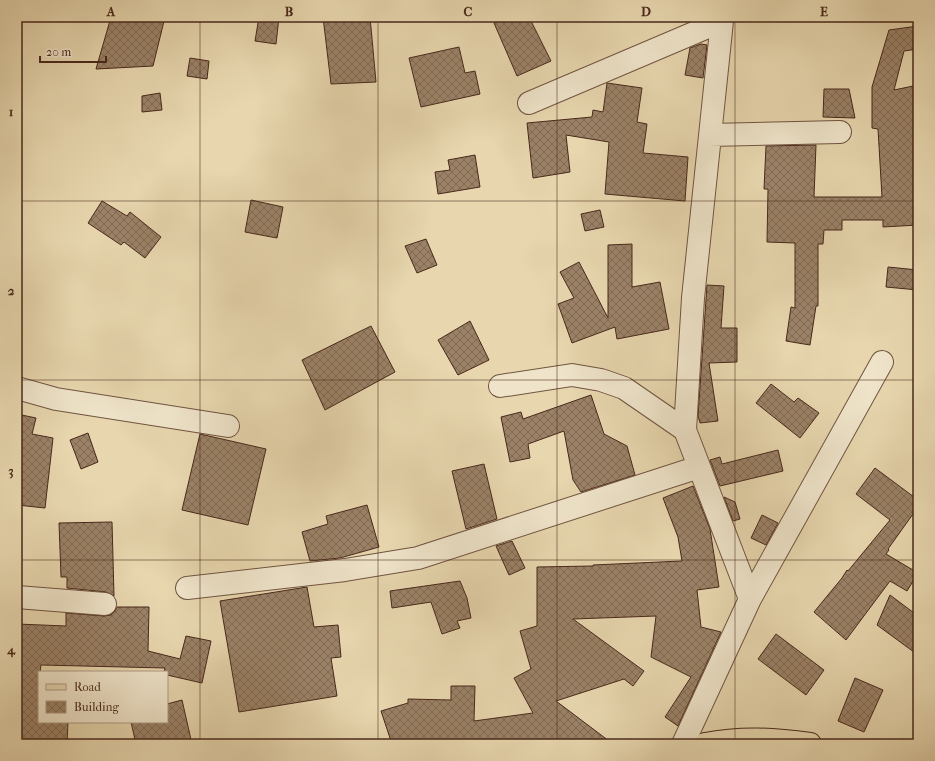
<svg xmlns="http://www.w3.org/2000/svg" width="935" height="761" font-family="'IM FELL French Canon',serif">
  <defs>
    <pattern id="building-cross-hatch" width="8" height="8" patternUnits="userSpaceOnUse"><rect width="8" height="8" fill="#9b8267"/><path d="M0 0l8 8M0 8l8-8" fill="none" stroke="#806a54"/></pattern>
  </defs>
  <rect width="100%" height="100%" fill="#e7d6ae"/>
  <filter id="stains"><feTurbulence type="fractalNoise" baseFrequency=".005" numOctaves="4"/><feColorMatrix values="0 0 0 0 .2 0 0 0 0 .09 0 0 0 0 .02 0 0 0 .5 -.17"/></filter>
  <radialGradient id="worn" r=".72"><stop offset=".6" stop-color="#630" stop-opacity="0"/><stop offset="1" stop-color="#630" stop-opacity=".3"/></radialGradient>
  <path fill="url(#building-cross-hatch)" stroke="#49281b" d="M 111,17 L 165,17 L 153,66 L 96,69 Z
    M 259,17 L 279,17 L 276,44 L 255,41 Z
    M 323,17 L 370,17 L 376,82 L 331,84 Z
    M 506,17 L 529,17 L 551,61 L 517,76 L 494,23 Z
    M 918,26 L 918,49 L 904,51 L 894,90 L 918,85 L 918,225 L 883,227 L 883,220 L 842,220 L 842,230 L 824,230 L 823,244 L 818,244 L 818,306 L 816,306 L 810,345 L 786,341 L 791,307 L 795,308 L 795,243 L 767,242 L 768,189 L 764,189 L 766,146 L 816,145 L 814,197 L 882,197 L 878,129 L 872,128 L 872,87 L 889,30 Z
    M 701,44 L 707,45 L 703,78 L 685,75 L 690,48 Z
    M 459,47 L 465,73 L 475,71 L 480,94 L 421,107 L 409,58 Z
    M 190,58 L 209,61 L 207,79 L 187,76 Z
    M 607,83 L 642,88 L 637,122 L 647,124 L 643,153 L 688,157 L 685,201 L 605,194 L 609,142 L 566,135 L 570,172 L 533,178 L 527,123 L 592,117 L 593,110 L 603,112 Z
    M 824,89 L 849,89 L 855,118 L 823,117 Z
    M 160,93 L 162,110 L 142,112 L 142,96 Z
    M 475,155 L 480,187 L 438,194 L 435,172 L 450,170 L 448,160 Z
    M 251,200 L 283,207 L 277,238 L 245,232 Z
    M 102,201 L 127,216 L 130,212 L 161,237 L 145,258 L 124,242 L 121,245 L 88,223 Z
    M 600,210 L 604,227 L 585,231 L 581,214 Z
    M 426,239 L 437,265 L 417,273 L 405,246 Z
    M 632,244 L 632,287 L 660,282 L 669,329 L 617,339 L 615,327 L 572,343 L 558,304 L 574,298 L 560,272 L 579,262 L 608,318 L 608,245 Z
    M 888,267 L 918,270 L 918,290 L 886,287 Z
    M 707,285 L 724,286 L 721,328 L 737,328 L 737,362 L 709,363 L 718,421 L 700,423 L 698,416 Z
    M 470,321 L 489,360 L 458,375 L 438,340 Z
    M 371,326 L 395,372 L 325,410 L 302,360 Z
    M 771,384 L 794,402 L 798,398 L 819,413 L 800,438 L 756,403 Z
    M 591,395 L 604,434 L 627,446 L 635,475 L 581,492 L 573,480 L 564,431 L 528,444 L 530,458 L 510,462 L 501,417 L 521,412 L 523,419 Z
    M 17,414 L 36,418 L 32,434 L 53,438 L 45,508 L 17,505 Z
    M 88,433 L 98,462 L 81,469 L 70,440 Z
    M 200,434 L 266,449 L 248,525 L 182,510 Z
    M 778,450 L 783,471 L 720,486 L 710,460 L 720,457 L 722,464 Z
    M 484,464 L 497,519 L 466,529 L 452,471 Z
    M 875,468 L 918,500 L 918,507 L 888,549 L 889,550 L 886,554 L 918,573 L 907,591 L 890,581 L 846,640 L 814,612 L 842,578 L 847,570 L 848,571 L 890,520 L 856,494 Z
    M 693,486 L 710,529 L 719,587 L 697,590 L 701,627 L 721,632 L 678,726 L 665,717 L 691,677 L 651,657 L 656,616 L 573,619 L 644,671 L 633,686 L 624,679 L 556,701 L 613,744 L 392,744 L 381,711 L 408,703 L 408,699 L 451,700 L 451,686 L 475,686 L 474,721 L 533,713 L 514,678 L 531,669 L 520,631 L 537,626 L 537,567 L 593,566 L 593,565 L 682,561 L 678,537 L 663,498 Z
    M 724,497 L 735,502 L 740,519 L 733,521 Z
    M 367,505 L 379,547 L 340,558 L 310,561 L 302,532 L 328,524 L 326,516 Z
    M 762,515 L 778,523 L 766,545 L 751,538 Z
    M 112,522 L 114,596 L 106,592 L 67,588 L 67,577 L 61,577 L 59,523 Z
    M 512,541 L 525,568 L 509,575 L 496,546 Z
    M 460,581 L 467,598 L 471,618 L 457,621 L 460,628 L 442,634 L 431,602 L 392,608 L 390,591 Z
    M 307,587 L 314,627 L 338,625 L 341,657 L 331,658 L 337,696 L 239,712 L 220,601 Z
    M 890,595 L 918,616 L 918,655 L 877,625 Z
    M 117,607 L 149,607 L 148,651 L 180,659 L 186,636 L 211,641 L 202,683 L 167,675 L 167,672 L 164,672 L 165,668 L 41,665 L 40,672 L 39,672 L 39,722 L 68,722 L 67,744 L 17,744 L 17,624 L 66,626 L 66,613 L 104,616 L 111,615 L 115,611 Z
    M 776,634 L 824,670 L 806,695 L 758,659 Z
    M 855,678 L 883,690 L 864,732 L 838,721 Z
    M 182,700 L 192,744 L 136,744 L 131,722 L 167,722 L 167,704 Z"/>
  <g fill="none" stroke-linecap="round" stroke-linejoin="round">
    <g stroke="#705440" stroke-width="24">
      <path id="minor" d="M 529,103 L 722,21
        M 710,135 L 840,132
        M 500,386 L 572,375 L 601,380 L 624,388 L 685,430 L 750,599
        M 17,388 L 56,399 L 228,426
        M 685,430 L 693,298 L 722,21 L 721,17
        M 187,588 L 345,570 L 418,558 L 699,467
        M 17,597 L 105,604
        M 683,744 L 750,599 L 882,362"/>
    </g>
    <g stroke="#49281b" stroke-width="24">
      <path id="major" d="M 705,744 C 742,737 773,739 810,744"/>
    </g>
    <use href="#minor" stroke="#efe4ca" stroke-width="22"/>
    <use href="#major" stroke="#e7d6ae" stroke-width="22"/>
  </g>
  <path fill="none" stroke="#49281b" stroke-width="1" stroke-opacity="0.55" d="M 200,17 L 200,744M 378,17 L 378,744M 557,17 L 557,744M 735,17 L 735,744M 17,201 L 918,201M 17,380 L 918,380M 17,560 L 918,560"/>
  <rect width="935" height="761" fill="none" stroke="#e7d6ae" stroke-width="44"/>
  <rect x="38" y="671" width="130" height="52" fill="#efe4ca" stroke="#ad9984"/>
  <rect x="46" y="684" width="20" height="6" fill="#e7d6ae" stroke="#ad9984"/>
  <text x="74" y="691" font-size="12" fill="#49281b">Road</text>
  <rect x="46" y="701" width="20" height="12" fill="url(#building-cross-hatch)" stroke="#ad9984"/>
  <text x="74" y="711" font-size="12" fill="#49281b">Building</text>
  <path d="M40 56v6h66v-6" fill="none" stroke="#49281b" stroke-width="2"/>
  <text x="46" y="56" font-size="12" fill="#49281b" stroke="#efe4ca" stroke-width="3" paint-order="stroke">20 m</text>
  <rect x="22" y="22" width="891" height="717" fill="none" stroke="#49281b" stroke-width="1.5"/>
  <g font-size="13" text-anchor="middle" font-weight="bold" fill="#49281b">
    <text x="111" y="16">A</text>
    <text x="289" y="16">B</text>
    <text x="468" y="16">C</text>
    <text x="646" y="16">D</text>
    <text x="824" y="16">E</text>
    <text x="11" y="116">1</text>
    <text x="11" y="295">2</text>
    <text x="11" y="475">3</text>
    <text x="11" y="654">4</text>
  </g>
  <rect width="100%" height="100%" filter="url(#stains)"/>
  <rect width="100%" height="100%" fill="url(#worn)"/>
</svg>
